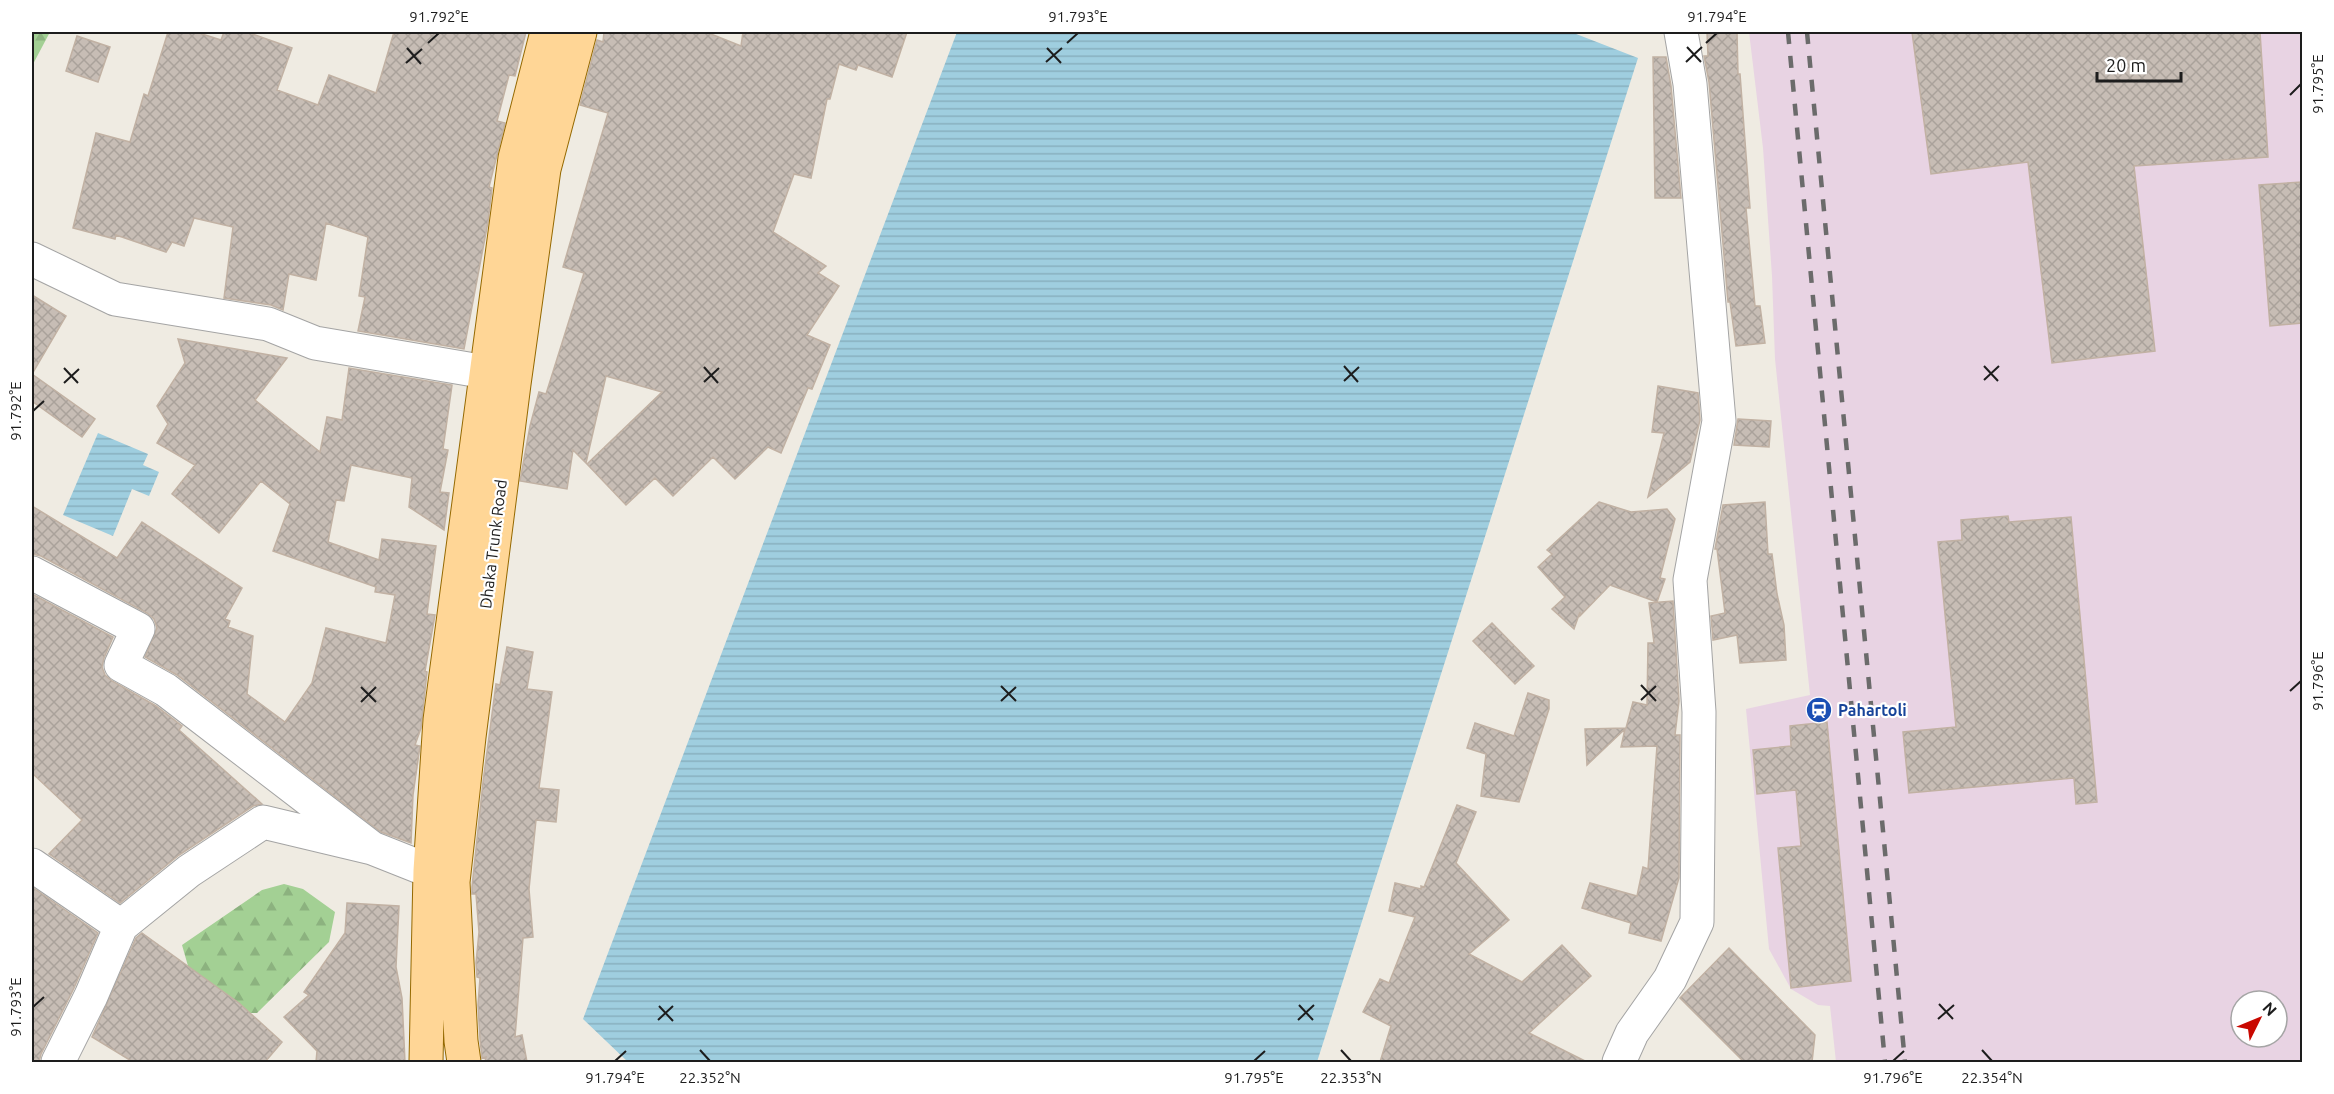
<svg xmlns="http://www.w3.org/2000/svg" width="2334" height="1094" font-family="Ubuntu,sans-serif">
  <defs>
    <pattern id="forest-firs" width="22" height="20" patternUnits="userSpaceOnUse" patternTransform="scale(1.5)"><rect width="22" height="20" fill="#a3d094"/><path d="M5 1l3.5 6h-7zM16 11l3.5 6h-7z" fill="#8cb27f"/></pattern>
    <pattern id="water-rules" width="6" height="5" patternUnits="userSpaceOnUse" patternTransform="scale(1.5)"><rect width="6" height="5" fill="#9fcedf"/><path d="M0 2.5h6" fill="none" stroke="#88b0bf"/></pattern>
    <pattern id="building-cross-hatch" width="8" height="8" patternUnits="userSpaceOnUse" patternTransform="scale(1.5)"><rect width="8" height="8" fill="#c7bdb5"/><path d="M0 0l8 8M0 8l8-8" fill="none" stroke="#aaa29b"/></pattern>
  </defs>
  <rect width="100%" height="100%" fill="#efebe2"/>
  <path fill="#e8d3e3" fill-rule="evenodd" d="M 1749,32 L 2302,32 L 2302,1062 L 1836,1062 L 1830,1006 L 1818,1005 L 1791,989 L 1769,949 L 1746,709 L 1810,695 L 1775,359 L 1772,276 L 1763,148 ZM 2241,1001 L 2277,1001 L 2277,1037 L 2241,1037 Z"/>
  <path fill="url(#forest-firs)" d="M 32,32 L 50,32 L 32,66 Z
    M 284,884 L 303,889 L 335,912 L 329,942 L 257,1013 L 236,1013 L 192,980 L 182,945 L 262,890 Z"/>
  <path fill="url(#water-rules)" d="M 957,32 L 1571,32 L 1638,58 L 1317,1062 L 628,1062 L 583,1019 Z
    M 98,433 L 148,454 L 143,465 L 159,472 L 149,496 L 132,489 L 113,536 L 63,515 Z"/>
  <path fill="url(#building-cross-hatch)" stroke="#c1b1a3" stroke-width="1.5" d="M 168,32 L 196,32 L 221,40 L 224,32 L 247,32 L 292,48 L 277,90 L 318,105 L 329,75 L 376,93 L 394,32 L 526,32 L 515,76 L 509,75 L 497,121 L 505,123 L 489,187 L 492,188 L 488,222 L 464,349 L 358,331 L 365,297 L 359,296 L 368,237 L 326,223 L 316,280 L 289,274 L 283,310 L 271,305 L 224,298 L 233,227 L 194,218 L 184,246 L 172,242 L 166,252 L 116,235 L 115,239 L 73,228 L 96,133 L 130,142 L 144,94 L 148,96 Z
    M 604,32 L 706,32 L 741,46 L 743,32 L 907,32 L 892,77 L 858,65 L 856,70 L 839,64 L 830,99 L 827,99 L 811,178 L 794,174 L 773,232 L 826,266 L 818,273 L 839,286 L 807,335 L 830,345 L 812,389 L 808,388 L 781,453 L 768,447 L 735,479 L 713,457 L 673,496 L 655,478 L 626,505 L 587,464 L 662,392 L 606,376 L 586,463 L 573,450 L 567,489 L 520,481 L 530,426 L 539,392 L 546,394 L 584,273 L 563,267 L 608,113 L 580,105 L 597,40 L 603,42 Z
    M 1707,32 L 1737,32 L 1738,74 L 1740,74 L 1750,208 L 1746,208 L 1755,306 L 1760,306 L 1765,343 L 1736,346 L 1730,302 L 1728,302 L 1709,82 L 1704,56 L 1708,56 Z
    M 1912,32 L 2260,32 L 2268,157 L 2134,166 L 2155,351 L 2052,363 L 2028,162 L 1931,174 Z
    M 77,36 L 110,47 L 98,82 L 66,71 Z
    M 1653,57 L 1666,57 L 1671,86 L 1681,198 L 1655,198 Z
    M 2302,182 L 2302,323 L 2270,326 L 2259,185 Z
    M 32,295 L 66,316 L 32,374 L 95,419 L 82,437 L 32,401 Z
    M 178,339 L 287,358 L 255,400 L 320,452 L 327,417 L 342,420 L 349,368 L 452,385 L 443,449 L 448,450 L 440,492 L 449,493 L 444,530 L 409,507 L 412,478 L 351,465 L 344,501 L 336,500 L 328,542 L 379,560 L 382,539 L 436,546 L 427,614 L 435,615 L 425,671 L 427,672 L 421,728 L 415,745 L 420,746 L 413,795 L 411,843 L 381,832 L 177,675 L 145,657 L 157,628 L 154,619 L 147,613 L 41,556 L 32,554 L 32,506 L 117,558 L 142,522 L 242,588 L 225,619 L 230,621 L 228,627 L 253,636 L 247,694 L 285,722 L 312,683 L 326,628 L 386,643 L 395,595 L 375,592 L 376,587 L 273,551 L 290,504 L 261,481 L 219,533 L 172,494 L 195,465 L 157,443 L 168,424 L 157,406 L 185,363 Z
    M 1658,386 L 1698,393 L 1700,420 L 1690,462 L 1648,497 L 1664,433 L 1652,432 Z
    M 1738,419 L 1771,421 L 1769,447 L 1734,445 Z
    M 1599,502 L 1631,512 L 1667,509 L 1675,519 L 1660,578 L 1665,579 L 1657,602 L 1610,585 L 1580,616 L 1580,612 L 1574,629 L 1552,609 L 1565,597 L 1538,567 L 1552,554 L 1547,550 Z
    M 1765,502 L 1768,554 L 1772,554 L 1777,594 L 1784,625 L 1786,660 L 1740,663 L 1737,635 L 1713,640 L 1711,616 L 1725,613 L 1717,549 L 1715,549 L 1723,505 Z
    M 2008,516 L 2009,522 L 2071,517 L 2097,802 L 2076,804 L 2074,778 L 1909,793 L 1903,732 L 1956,727 L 1938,542 L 1962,540 L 1961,520 Z
    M 32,594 L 113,637 L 104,658 L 102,667 L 105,675 L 112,681 L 156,706 L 182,726 L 179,730 L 262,804 L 253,806 L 179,855 L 120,903 L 49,854 L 82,820 L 32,773 Z
    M 1673,601 L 1679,701 L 1675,735 L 1680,735 L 1679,878 L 1661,941 L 1629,933 L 1631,923 L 1582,908 L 1590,883 L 1637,896 L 1643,867 L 1648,869 L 1657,746 L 1621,747 L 1625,729 L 1587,765 L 1585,729 L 1626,728 L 1633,702 L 1647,705 L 1648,643 L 1654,643 L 1649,603 Z
    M 1492,623 L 1534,666 L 1515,684 L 1473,641 Z
    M 507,647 L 533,652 L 527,689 L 552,692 L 539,788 L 559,790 L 556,822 L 536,820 L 529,889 L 533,937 L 523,938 L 515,1037 L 522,1035 L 527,1062 L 485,1062 L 486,1057 L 482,1058 L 480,1039 L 478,1005 L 480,978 L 477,977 L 476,963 L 479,932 L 476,894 L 472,894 L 472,887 L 483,782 L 496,684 L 500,685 Z
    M 1528,693 L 1549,700 L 1549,709 L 1519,802 L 1481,796 L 1486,754 L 1467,748 L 1475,723 L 1514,736 Z
    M 1827,722 L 1851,981 L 1791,988 L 1778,848 L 1801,846 L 1796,790 L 1757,794 L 1753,750 L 1791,746 L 1790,726 Z
    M 1457,805 L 1476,812 L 1456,863 L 1509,920 L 1469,954 L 1522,982 L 1562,945 L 1591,976 L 1529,1033 L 1587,1062 L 1380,1062 L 1391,1026 L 1363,1012 L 1380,979 L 1389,983 L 1415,917 L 1389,911 L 1395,883 L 1421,889 L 1421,886 L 1424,887 Z
    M 32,887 L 98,933 L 74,988 L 41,1054 L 39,1062 L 32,1062 Z
    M 347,903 L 399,906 L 396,967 L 402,998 L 405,1062 L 316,1062 L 317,1051 L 284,1017 L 309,995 L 304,992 L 345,933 Z
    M 142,933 L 239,1003 L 282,1042 L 265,1062 L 133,1062 L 92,1037 L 136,938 Z
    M 1729,948 L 1815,1035 L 1812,1062 L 1744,1062 L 1680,998 Z"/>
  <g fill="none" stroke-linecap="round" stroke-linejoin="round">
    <g stroke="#a4a4a4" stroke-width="35">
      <path id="minor" d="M 32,259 L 115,299 L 268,324 L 315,343 L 486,372
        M 32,573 L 138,629 L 121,665 L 166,690 L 372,848
        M 32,865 L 121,926 L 189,871 L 263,822 L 372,848 L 430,871
        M 58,1062 L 91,996 L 121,926
        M 1619,1062 L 1632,1033 L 1670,979 L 1697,922 L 1699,712 L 1690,580 L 1719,421 L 1690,84 L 1681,32"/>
    </g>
    <g stroke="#956900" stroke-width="35">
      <path id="major" d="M 426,1062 L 430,871 L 440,720 L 515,158 L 547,32
        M 464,1062 L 461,1041 L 453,882 L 469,737 L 514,384 L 544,169 L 580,32"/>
    </g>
    <use href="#minor" stroke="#fff" stroke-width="33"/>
    <use href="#major" stroke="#ffd696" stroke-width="33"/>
    <path stroke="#6b6b6b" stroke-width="4.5" stroke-dasharray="12 12" stroke-linecap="butt" d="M 1788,32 L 1885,1062
      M 1807,32 L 1905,1062"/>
  </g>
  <path fill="none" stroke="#1d1d1d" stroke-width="2" d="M 428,43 L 439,33M 1067,43 L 1078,33M 1706,43 L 1717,33M 1687,47 L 1701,62M 407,48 L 421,64M 1047,48 L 1061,63M 1046,62 L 1062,48M 1686,62 L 1702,47M 406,63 L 422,49M 2290,95 L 2301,84M 1344,366 L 1358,382M 1984,366 L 1998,381M 704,367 L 718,383M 64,368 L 78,383M 1984,380 L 1999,366M 1344,381 L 1359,367M 704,382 L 719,368M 64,383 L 79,369M 33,411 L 44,401M 1641,685 L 1656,701M 1001,686 L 1016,701M 361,687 L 376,702M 2290,691 L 2301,681M 1641,700 L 1656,686M 1001,701 L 1016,687M 361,702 L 376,687M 1939,1004 L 1953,1019M 1299,1005 L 1313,1020M 659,1006 L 673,1021M 33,1007 L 44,997M 1938,1019 L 1954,1005M 658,1020 L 673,1006M 1298,1020 L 1314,1005M 700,1050 L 710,1061M 1341,1050 L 1351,1061M 1982,1050 L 1992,1061M 615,1061 L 626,1051M 1254,1061 L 1265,1051M 1893,1061 L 1904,1051"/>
  <defs>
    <g id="station-disc" transform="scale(1.35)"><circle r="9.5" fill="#1a4fb4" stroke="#fff"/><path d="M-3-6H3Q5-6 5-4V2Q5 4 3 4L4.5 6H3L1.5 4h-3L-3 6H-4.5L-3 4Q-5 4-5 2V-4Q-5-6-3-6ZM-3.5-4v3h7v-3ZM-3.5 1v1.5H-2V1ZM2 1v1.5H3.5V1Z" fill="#fff"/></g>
  </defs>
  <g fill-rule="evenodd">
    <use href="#station-disc" x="1819" y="710"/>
  </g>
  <g text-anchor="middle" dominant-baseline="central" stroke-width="4.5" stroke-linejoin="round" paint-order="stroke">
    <g font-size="16" fill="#1d1d1d" stroke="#fff">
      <text transform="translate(493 544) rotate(-83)">Dhaka Trunk Road</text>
    </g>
    <g font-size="16" font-weight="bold" fill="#164399" stroke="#fff" text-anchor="start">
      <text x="1838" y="710">Pahartoli</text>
    </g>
  </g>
  <rect width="2334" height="1094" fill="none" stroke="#ffffff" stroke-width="66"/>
  <g transform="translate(2259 1019) rotate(47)"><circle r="28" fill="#ffffff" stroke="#a5a5a5" stroke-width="1.5"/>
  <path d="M0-4.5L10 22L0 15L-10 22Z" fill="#c90800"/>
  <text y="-9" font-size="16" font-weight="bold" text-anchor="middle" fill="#1d1d1d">N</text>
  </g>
  <path d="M2097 72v9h84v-9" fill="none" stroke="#1d1d1d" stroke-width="3"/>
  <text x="2106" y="72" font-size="18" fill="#1d1d1d" stroke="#ffffff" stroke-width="4.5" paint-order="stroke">20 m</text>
  <rect x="33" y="33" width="2268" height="1028" fill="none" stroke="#1d1d1d" stroke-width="2"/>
  <g font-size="15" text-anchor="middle" fill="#1d1d1d">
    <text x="439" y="22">91.792°E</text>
    <text x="1078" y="22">91.793°E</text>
    <text x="1717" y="22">91.794°E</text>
    <text transform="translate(2318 84) rotate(-90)" y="5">91.795°E</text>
    <text transform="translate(16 411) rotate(-90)" y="5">91.792°E</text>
    <text transform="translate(2318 681) rotate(-90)" y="5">91.796°E</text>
    <text transform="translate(16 1007) rotate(-90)" y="5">91.793°E</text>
    <text x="615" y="1083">91.794°E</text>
    <text x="710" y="1083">22.352°N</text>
    <text x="1254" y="1083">91.795°E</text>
    <text x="1351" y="1083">22.353°N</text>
    <text x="1893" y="1083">91.796°E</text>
    <text x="1992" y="1083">22.354°N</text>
  </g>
</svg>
